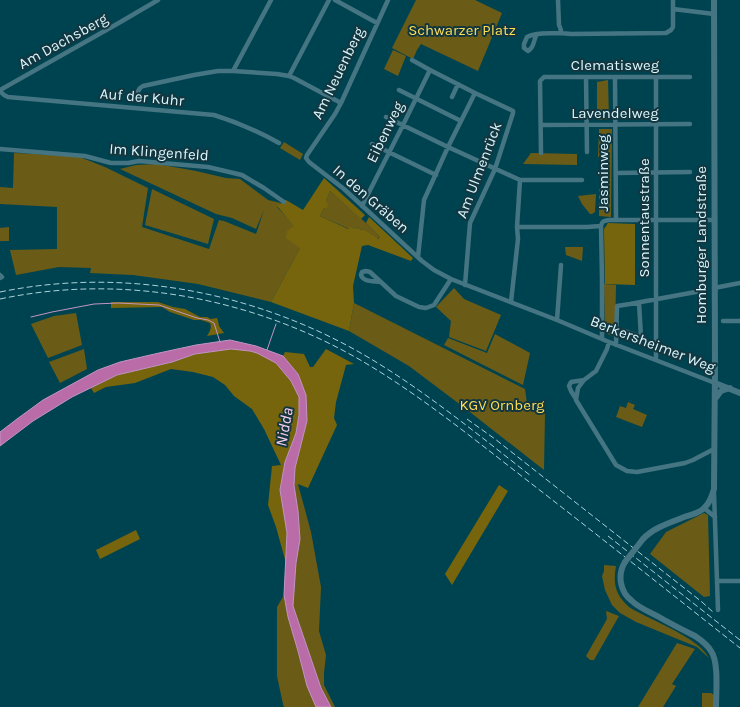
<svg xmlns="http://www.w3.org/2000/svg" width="740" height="707" font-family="Karla,sans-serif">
  <rect width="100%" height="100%" fill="#004350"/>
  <path fill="#6a5c16" d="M 416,0 L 475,0 L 502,13 L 478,71 L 421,44 L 417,50 L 413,59 L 392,48 Z
    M 393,50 L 406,56 L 398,76 L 384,69 Z
    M 608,80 L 609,119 L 597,120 L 597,82 Z
    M 599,129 L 612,129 L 611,217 L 599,216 L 599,189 L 600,189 L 600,157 L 598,157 Z
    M 284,142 L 303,154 L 300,160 L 280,148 Z
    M 14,153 L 77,156 L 105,167 L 148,188 L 142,227 L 209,249 L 219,220 L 224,221 L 256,234 L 264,210 L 256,229 L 232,218 L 216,214 L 120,169 L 136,165 L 157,164 L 196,171 L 226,178 L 240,179 L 268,200 L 281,203 L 277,207 L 295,226 L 300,248 L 271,302 L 198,284 L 133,275 L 90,273 L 91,268 L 59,267 L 16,275 L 10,250 L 57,249 L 57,207 L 0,204 L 0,187 L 13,188 Z
    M 531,153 L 577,154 L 577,165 L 523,164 Z
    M 152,189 L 214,219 L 208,244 L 145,225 Z
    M 330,191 L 366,223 L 380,237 L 377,239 L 364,229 L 362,230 L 355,227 L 354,229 L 349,229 L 320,216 L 324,208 L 326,209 L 326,201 Z
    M 596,194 L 595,212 L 592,214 L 590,214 L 582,204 L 578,196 Z
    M 9,227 L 9,241 L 0,241 L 0,228 Z
    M 583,247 L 582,261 L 566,255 L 565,247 Z
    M 604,284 L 616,285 L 615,337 L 605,333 Z
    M 454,288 L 464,299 L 501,315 L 486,351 L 449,337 L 451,321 L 436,307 Z
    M 354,303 L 525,389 L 527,404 L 545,412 L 544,470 L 466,409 L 409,366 L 349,331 Z
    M 76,313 L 82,345 L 48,358 L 31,324 L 54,316 Z
    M 495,334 L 530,353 L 523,385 L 444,345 L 448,338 L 487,353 Z
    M 84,349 L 87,369 L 60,383 L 49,362 Z
    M 628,402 L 635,405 L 633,409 L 647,415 L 642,427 L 616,417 L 620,406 L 626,408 Z
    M 298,484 L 311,532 L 321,587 L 319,631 L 326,655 L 324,673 L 324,685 L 335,707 L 331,707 L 321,688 L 293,606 L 296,563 L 300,539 L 298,511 L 294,485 L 296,485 Z
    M 704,513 L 708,515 L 710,596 L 704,597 L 650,554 L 666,532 Z
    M 604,565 L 616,566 C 613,584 615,594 629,607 C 651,621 697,636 709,658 L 697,647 L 636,622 L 620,613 L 612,605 L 605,590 L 602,576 L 604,571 Z
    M 284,595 L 288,617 L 298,651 L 307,686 L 316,707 L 284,707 L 283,704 L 277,676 L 277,607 Z
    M 606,611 L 619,616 L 594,660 L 590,660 L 586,656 L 607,619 Z
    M 677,643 L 695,649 L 672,684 L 676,686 L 663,707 L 638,707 Z
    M 702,693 L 711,693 L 714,695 L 714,707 L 702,707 Z"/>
  <path fill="#77650d" d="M 324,178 L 365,215 L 361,219 L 330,191 L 326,201 L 328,205 L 326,209 L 324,208 L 320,216 L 348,229 L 350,227 L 354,229 L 355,227 L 362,230 L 364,229 L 378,239 L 380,237 L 366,223 L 369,217 L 413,258 L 411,261 L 368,245 L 362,246 L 353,286 L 354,303 L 349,331 L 271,302 L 300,248 L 286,238 L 287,231 L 294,226 L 277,206 L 286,200 L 303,210 Z
    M 608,223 L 635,224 L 635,285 L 605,284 L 604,229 Z
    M 111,302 L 158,302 L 173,307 L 185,309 L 200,317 L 207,317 L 211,319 L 217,318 L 218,321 L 219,326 L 224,333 L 207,336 C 210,331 212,328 210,323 L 201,320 L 194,320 L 170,312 L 162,307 L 111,308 Z
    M 231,349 L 250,351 L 257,353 L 276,363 L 291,381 L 299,397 L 299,415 L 296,433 L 285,462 L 280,490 L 287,533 L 286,563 L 276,527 L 268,505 L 272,466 L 281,465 L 264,429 L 252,409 L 234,396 L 225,385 L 213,377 L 193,372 L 171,369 L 135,383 L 106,387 L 94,393 L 91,388 L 117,375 L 172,362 L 195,354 Z
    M 326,349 L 354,364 L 346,365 L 336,402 L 334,418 L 337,425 L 308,488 L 298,484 L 297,485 L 294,485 L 295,468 L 307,421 L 298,374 L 283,356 L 285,352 L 304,354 L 310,367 L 313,367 Z
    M 499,485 L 508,491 L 452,585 L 445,574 Z
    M 136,530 L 140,539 L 100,559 L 96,550 Z"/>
  <path fill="#ba6ca8" stroke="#c395c2" d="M 230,340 L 256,346 L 283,356 L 298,374 L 306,395 L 307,421 L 295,468 L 294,485 L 298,511 L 300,539 L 296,563 L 293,606 L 321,688 L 331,707 L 316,707 L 307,686 L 298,651 L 288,617 L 284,595 L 287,533 L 280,490 L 285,462 L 296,433 L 299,415 L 299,397 L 291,381 L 276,363 L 257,353 L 250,351 L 231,349 L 195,354 L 172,362 L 117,375 L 72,397 L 33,421 L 0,446 L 0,432 L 17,419 L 43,400 L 98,370 L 120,362 L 159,353 L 196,345 Z"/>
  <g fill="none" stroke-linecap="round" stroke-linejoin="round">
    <path stroke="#c395c2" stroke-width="1" d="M 31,317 L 52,312 L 94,304 L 118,303 L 159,305 L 197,318 L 208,320 L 214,323 L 220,342
      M 267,350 L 276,324"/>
    <path stroke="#457582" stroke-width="4.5" d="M 335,0 L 377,23
      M 388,0 L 341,103 L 335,114 L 307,155 L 306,158 L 309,162 L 344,189 L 422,261 L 434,270 L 451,279 L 557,320 L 609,342 L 715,383
      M 558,0 L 559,25 L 561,30 L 560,33 L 571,34 L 666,33 L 671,30 L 673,27 L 673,0
      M 673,9 L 714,14
      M 537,34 C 533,40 535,47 528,51 L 524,48 L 524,44 L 527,37 C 536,32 549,34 560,33
      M 412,60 L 430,70
      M 233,71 L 271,0
      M 289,76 L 329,0
      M 586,77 L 587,152
      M 615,77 L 616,220
      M 0,90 L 117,24 L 158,0
      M 399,90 L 461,121
      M 0,91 L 4,95 L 8,97 L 214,115 C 236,122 258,131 279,143
      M 137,93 L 140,88 L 143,86 L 194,75 L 218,71 L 233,71 L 277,74 L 289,76 L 294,78 L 341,103
      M 452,97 L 458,84
      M 386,117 L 448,147 L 520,180
      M 541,125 L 690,124
      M 372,144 L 436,175
      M 0,149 L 85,156 L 111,163 L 128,163 L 139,161 L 208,167 L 242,175 L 264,188 L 284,202
      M 541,153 L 540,81 L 544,77 L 690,77
      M 616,173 L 690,172
      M 362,206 L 403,125 L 430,70 L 475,93
      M 517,227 L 520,180 L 582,180
      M 418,257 L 424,200 L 448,147 L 475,93 L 511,110 L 513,111 L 513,113 L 495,169 L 470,223 L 465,285
      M 0,275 L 2,277 L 0,278
      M 380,282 C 373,281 363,282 361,275 L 362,272 L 366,271 L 370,272 L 396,296 L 419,307 L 426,308 L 434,305 L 451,279
      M 714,288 L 740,283
      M 511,302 L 518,239 L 517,227 L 587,227 L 601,226
      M 557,320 L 561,265
      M 723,321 L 740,321
      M 616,331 L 625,331 L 641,337 L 639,303
      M 602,339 L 602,279 L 601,226 C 602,221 604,221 609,220 L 714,220
      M 616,345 L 617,306 L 630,304 L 701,291
      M 656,360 L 656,77
      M 584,380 L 578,388 L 576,400 L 616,465 L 627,471 L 637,472 L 685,463 L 693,460 L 714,449
      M 576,399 L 571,391 L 569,386 L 571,382 L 584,380 L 596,371 L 607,349 L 609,342
      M 714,493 L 718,610
      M 704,508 L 715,517
      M 717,581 L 740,581"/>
    <path stroke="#457582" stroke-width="6" d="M 715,383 L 740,393
      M 715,399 L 721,391 L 730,388
      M 643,539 C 654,527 672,522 687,516 C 693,514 700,513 704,508 C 710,503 712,496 714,489 L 715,366 L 714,0
      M 625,562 C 617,575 620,592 632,601 C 639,608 650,612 659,617 C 671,624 683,630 695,636 C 701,640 707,644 711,651 C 719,662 716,693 716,707"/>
    <path stroke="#acd1da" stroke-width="1" stroke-dasharray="6 3" stroke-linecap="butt" d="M 0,292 C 122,267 251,291 359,352 C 419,386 476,433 531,476
      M 0,299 C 123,273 254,298 362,361 C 420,395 475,440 528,481 C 599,536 669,592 740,648
      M 467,419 L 495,439 L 702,602 L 714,613
      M 608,536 L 740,640"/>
    <path stroke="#457582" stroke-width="6" d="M 625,562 L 643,539"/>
  </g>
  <g text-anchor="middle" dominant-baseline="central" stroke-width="4" stroke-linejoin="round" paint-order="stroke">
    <g font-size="15" fill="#fdde55" stroke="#14363f">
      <text x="462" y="30">Schwarzer Platz</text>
      <text x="502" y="405">KGV Ornberg</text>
    </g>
    <g font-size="15" fill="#d9f6fe" stroke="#14363f">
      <text transform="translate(63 41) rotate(-29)">Am Dachsberg</text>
      <text x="615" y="65">Clematisweg</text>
      <text transform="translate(338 73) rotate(-64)">Am Neuenberg</text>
      <text transform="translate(142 97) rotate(5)">Auf der Kuhr</text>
      <text x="615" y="113">Lavendelweg</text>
      <text transform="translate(385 132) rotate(-64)">Eibenweg</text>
      <text transform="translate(159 152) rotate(4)">Im Klingenfeld</text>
      <text transform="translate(479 170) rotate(-69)">Am Ulmenrück</text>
      <text transform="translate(603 173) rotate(-90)">Jasminweg</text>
      <text transform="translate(371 199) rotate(41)">In den Gräben</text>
      <text transform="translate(644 218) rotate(-90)">Sonnentaustraße</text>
      <text transform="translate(701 245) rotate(-90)">Homburger Landstraße</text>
      <text transform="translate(653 344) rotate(21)">Berkersheimer Weg</text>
    </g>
    <g font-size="16" font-style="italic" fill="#fad0ee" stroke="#14363f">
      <text transform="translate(284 427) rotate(-80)">Nidda</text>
    </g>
  </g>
</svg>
